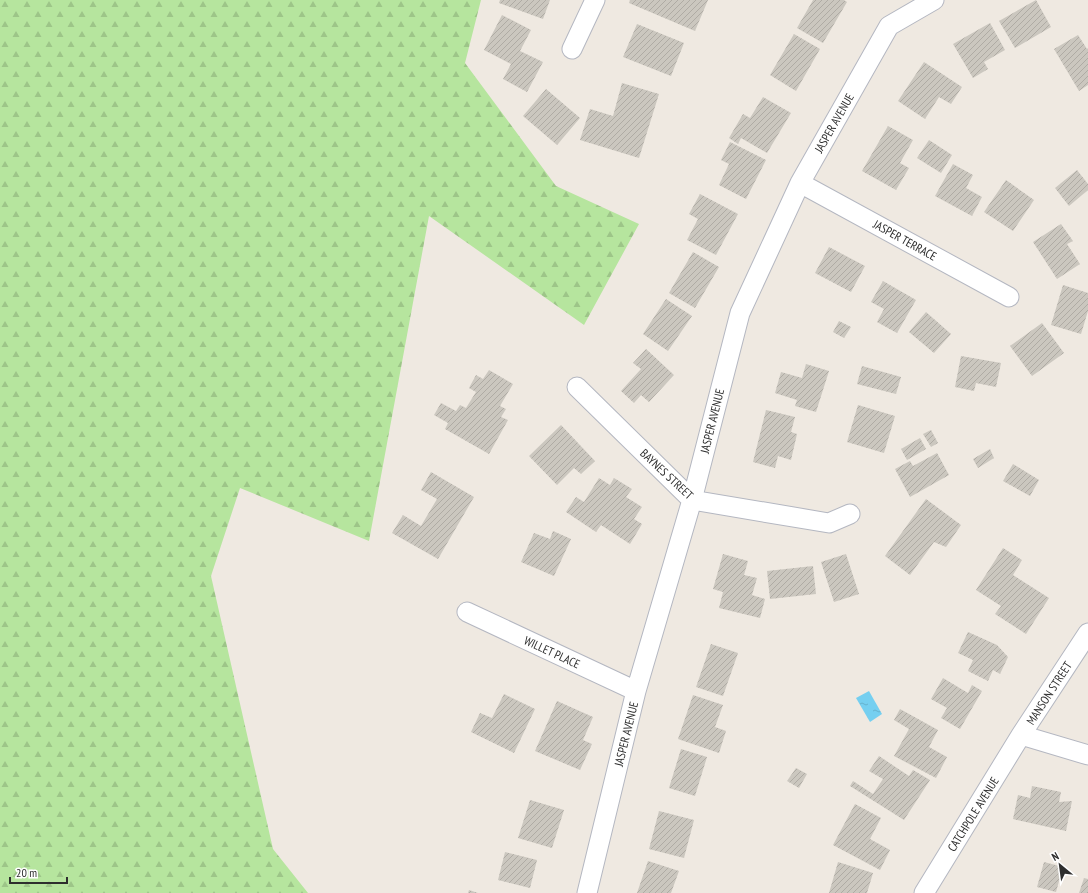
<svg xmlns="http://www.w3.org/2000/svg" width="1088" height="893" font-family="'PT Sans Narrow',sans-serif">
  <defs>
    <pattern id="forest-firs" width="22" height="20" patternUnits="userSpaceOnUse"><rect width="22" height="20" fill="#b6e59e"/><path d="M5 1l3.5 6h-7zM16 11l3.5 6h-7z" fill="#9dc588"/></pattern>
    <pattern id="water-ripples" width="26" height="14" patternUnits="userSpaceOnUse"><rect width="26" height="14" fill="#75cff0"/><path d="M2 4q2-2 4 0t4 0M15 11q2-2 4 0t4 0" fill="none" stroke="#66b2ce"/></pattern>
    <pattern id="building-hatch" width="6" height="6" patternUnits="userSpaceOnUse"><rect width="6" height="6" fill="#cbc7bf"/><path d="M-1 1l2-2M0 6l6-6M5 7l2-2" fill="none" stroke="#afaba4"/></pattern>
  </defs>
  <rect width="100%" height="100%" fill="#efe9e1"/>
  <path fill="url(#forest-firs)" d="M 0,0 L 481,0 L 465,63 L 556,186 L 639,224 L 584,325 L 429,216 L 369,541 L 240,488 L 211,576 L 273,849 L 308,893 L 0,893 Z"/>
  <path fill="url(#water-ripples)" d="M 869,691 L 882,714 L 870,722 L 856,698 Z"/>
  <path fill="url(#building-hatch)" d="M 500,0 L 550,0 L 543,19 L 499,3 Z
    M 630,0 L 708,0 L 695,31 L 629,3 Z
    M 813,0 L 844,0 L 847,2 L 823,43 L 797,28 Z
    M 1036,0 L 1051,27 L 1015,48 L 999,21 Z
    M 502,15 L 531,30 L 520,51 L 543,62 L 527,92 L 503,79 L 511,64 L 484,50 Z
    M 990,23 L 1005,50 L 984,62 L 988,69 L 973,78 L 953,44 Z
    M 637,24 L 684,43 L 671,76 L 623,57 Z
    M 794,34 L 820,49 L 796,91 L 770,75 Z
    M 1078,35 L 1087,49 L 1088,48 L 1088,85 L 1079,91 L 1054,49 Z
    M 924,62 L 962,87 L 951,104 L 939,97 L 925,119 L 898,101 Z
    M 622,83 L 659,94 L 639,158 L 580,140 L 590,109 L 613,116 Z
    M 546,89 L 580,118 L 557,145 L 523,116 Z
    M 763,97 L 791,113 L 767,153 L 741,138 L 738,144 L 729,138 L 743,114 L 750,118 Z
    M 888,126 L 913,140 L 900,163 L 909,168 L 896,190 L 862,171 Z
    M 929,140 L 952,155 L 941,173 L 917,158 Z
    M 730,142 L 766,160 L 746,199 L 719,185 L 729,164 L 721,160 Z
    M 953,164 L 973,175 L 966,188 L 982,197 L 972,216 L 935,196 Z
    M 1077,170 L 1088,184 L 1088,190 L 1069,206 L 1055,188 Z
    M 1006,180 L 1034,200 L 1013,231 L 984,212 Z
    M 700,194 L 738,214 L 716,255 L 687,240 L 698,219 L 689,214 Z
    M 1061,224 L 1073,241 L 1067,244 L 1080,264 L 1057,279 L 1033,242 Z
    M 829,247 L 865,266 L 851,292 L 815,273 Z
    M 693,252 L 719,267 L 695,308 L 669,293 Z
    M 883,281 L 916,300 L 897,333 L 877,322 L 884,309 L 871,302 Z
    M 1063,285 L 1088,293 L 1088,311 L 1081,334 L 1051,325 Z
    M 666,299 L 692,316 L 668,351 L 643,334 Z
    M 926,312 L 951,334 L 934,353 L 909,332 Z
    M 839,321 L 851,327 L 844,338 L 833,332 Z
    M 1042,323 L 1064,353 L 1032,376 L 1010,346 Z
    M 646,349 L 674,375 L 649,402 L 641,395 L 634,403 L 621,391 L 641,369 L 633,363 Z
    M 961,356 L 1001,363 L 996,387 L 976,383 L 974,391 L 955,387 Z
    M 806,364 L 829,371 L 816,412 L 795,406 L 797,400 L 775,393 L 781,372 L 802,378 Z
    M 862,366 L 901,377 L 896,394 L 857,384 Z
    M 489,370 L 513,384 L 500,406 L 506,409 L 501,417 L 508,420 L 489,454 L 445,429 L 448,423 L 434,415 L 441,403 L 456,411 L 460,405 L 466,408 L 476,392 L 469,388 L 476,375 L 483,379 Z
    M 858,405 L 895,416 L 884,453 L 847,442 Z
    M 766,410 L 795,417 L 791,432 L 797,434 L 791,460 L 778,456 L 775,468 L 753,462 Z
    M 561,425 L 595,461 L 581,474 L 574,468 L 557,485 L 529,456 Z
    M 931,430 L 938,443 L 931,447 L 923,434 Z
    M 920,438 L 926,449 L 907,460 L 901,449 Z
    M 990,449 L 994,458 L 978,468 L 973,459 Z
    M 937,453 L 949,475 L 910,497 L 895,469 L 910,461 L 913,466 Z
    M 1013,464 L 1039,480 L 1030,496 L 1003,481 Z
    M 431,472 L 474,497 L 438,559 L 392,533 L 403,515 L 421,526 L 437,499 L 421,490 Z
    M 599,478 L 610,485 L 614,478 L 632,489 L 626,497 L 642,507 L 634,519 L 642,524 L 630,544 L 601,525 L 596,532 L 566,512 L 576,497 L 584,502 Z
    M 926,499 L 961,525 L 946,547 L 934,542 L 910,575 L 885,556 Z
    M 553,531 L 571,539 L 554,576 L 521,562 L 534,533 L 550,539 Z
    M 1003,548 L 1022,560 L 1013,575 L 1049,598 L 1026,634 L 995,614 L 1001,606 L 976,590 Z
    M 723,554 L 748,561 L 744,575 L 757,578 L 752,595 L 765,599 L 760,618 L 719,608 L 723,592 L 713,589 Z
    M 846,554 L 859,594 L 834,602 L 821,562 Z
    M 813,566 L 816,594 L 770,599 L 767,571 Z
    M 968,632 L 997,645 L 1008,657 L 1000,674 L 993,670 L 988,681 L 968,671 L 973,660 L 958,653 Z
    M 711,644 L 738,653 L 723,696 L 696,687 Z
    M 943,678 L 968,693 L 972,685 L 982,691 L 960,729 L 941,718 L 947,708 L 931,699 Z
    M 504,694 L 535,709 L 514,753 L 471,732 L 480,713 L 492,718 Z
    M 693,695 L 723,705 L 715,727 L 726,731 L 719,753 L 678,739 Z
    M 557,701 L 593,717 L 583,740 L 592,744 L 580,770 L 535,751 Z
    M 900,709 L 938,730 L 929,747 L 947,757 L 936,778 L 894,756 L 909,729 L 894,720 Z
    M 681,749 L 707,757 L 695,796 L 669,788 Z
    M 879,756 L 909,776 L 913,770 L 930,780 L 904,820 L 850,786 L 853,781 L 873,794 L 883,779 L 869,771 Z
    M 796,768 L 807,774 L 799,788 L 787,781 Z
    M 1032,786 L 1061,792 L 1059,802 L 1072,801 L 1066,831 L 1013,819 L 1018,795 L 1030,798 Z
    M 530,800 L 564,810 L 552,848 L 518,838 Z
    M 855,804 L 881,818 L 870,839 L 890,850 L 880,870 L 833,845 Z
    M 659,811 L 694,820 L 684,858 L 649,849 Z
    M 505,852 L 537,860 L 530,888 L 498,880 Z
    M 648,861 L 679,871 L 671,893 L 637,893 Z
    M 838,862 L 873,873 L 867,893 L 829,893 Z
    M 1044,862 L 1063,867 L 1056,892 L 1037,887 Z
    M 1084,878 L 1088,879 L 1088,893 L 1079,893 Z
    M 469,890 L 478,893 L 468,893 Z"/>
  <g fill="none" stroke-linecap="round" stroke-linejoin="round">
    <g stroke="#b4b7c1" stroke-width="21">
      <path id="minor" d="M 572,49 L 595,0
        M 800,183 L 1009,297
        M 577,387 L 692,500 L 829,523 L 850,514
        M 467,612 L 636,691
        M 1021,735 L 1088,755
        M 587,893 L 636,691 L 692,500 L 740,313 L 800,183 L 889,26 L 934,0
        M 924,893 L 1021,735 L 1088,633"/>
    </g>
    <use href="#minor" stroke="#fff" stroke-width="19"/>
  </g>
  <g text-anchor="middle" dominant-baseline="central" stroke-width="3.5" stroke-linejoin="round" paint-order="stroke">
    <g font-size="12" fill="#2e2e2e" stroke="#fff">
      <text transform="translate(834 123) rotate(-60)">JASPER AVENUE</text>
      <text transform="translate(905 240) rotate(29)">JASPER TERRACE</text>
      <text transform="translate(712 421) rotate(-76)">JASPER AVENUE</text>
      <text transform="translate(667 474) rotate(43)">BAYNES STREET</text>
      <text transform="translate(552 652) rotate(25)">WILLET PLACE</text>
      <text transform="translate(1049 693) rotate(-57)">MANSON STREET</text>
      <text transform="translate(626 734) rotate(-76)">JASPER AVENUE</text>
      <text transform="translate(973 814) rotate(-58)">CATCHPOLE AVENUE</text>
    </g>
  </g>
  <g transform="translate(1060 865) rotate(331)" stroke="#ffffff" stroke-width="3" paint-order="stroke">
  <path d="M0-3L7 15L0 10L-7 15Z" fill="#2e2e2e"/>
  <text y="-6" font-size="11" font-weight="bold" text-anchor="middle" fill="#2e2e2e">N</text>
  </g>
  <path d="M10 877v6h57v-6" fill="none" stroke="#2e2e2e" stroke-width="2"/>
  <text x="16" y="877" font-size="12" fill="#2e2e2e" stroke="#ffffff" stroke-width="3" paint-order="stroke">20 m</text>
</svg>
